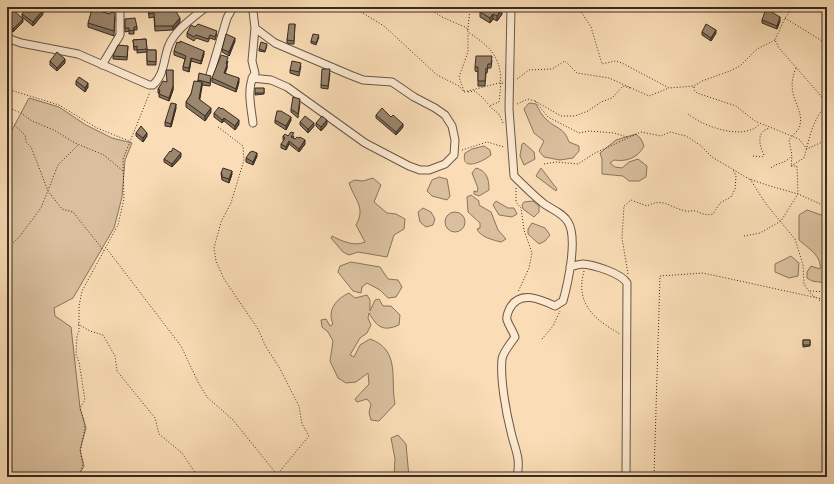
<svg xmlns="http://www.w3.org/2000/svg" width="834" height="484" font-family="Cardo,serif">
  <rect width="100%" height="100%" fill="#faddb6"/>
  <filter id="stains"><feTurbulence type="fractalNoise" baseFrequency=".005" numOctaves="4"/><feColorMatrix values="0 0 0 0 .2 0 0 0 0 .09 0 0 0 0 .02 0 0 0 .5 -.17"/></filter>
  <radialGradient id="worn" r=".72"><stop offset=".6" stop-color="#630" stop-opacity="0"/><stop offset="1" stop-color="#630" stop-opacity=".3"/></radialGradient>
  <path fill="#d9bf9d" stroke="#887460" d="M 29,98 L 59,107 L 86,125 L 112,138 L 132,143 L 125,160 L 122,197 L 114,228 L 73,298 L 54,308 L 55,316 L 71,327 L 80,408 L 86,428 L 80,450 L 84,466 L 80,473 L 83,477 L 7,477 L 7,129 L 12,130 Z
    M 529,103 L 536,104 C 539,110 542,116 547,120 C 556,129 564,127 569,142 L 579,146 L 579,151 L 573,158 L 560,160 L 544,157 L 539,151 L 544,141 L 534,133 L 524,109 Z
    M 636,134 L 641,139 L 644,146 C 638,158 626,162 614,160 L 610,163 L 615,167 L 622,168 L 629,162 L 638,159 L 647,166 L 646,177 L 639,181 L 629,181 L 623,176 L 602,174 L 602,159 L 600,153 L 616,140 Z
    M 524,143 L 534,152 L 535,159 L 524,165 L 520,156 L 522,144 Z
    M 484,146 L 490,150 L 491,155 C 484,161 460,173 465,153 L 472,149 Z
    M 476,168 C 487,171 489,179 489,190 L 479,196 L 474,194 L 474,191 L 477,192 L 478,188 L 472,173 Z
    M 541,168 L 557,189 L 556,191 L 536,176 Z
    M 439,177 L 447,179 L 450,196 L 447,200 L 432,196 L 427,191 L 432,180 Z
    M 373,178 L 381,185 L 374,202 L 387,213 L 396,214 L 405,219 L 404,229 L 394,235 L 387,257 L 358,252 L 349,255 L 343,252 L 331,238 L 332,236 C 342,241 354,247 365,242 L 356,225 C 366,207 355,201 349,183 L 355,180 L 363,181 Z
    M 471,195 L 479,201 L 479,205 L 491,212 L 498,230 L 506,239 L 501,242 C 493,240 480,237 477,229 L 480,228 L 480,223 L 468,212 L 467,197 Z
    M 496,201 L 508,208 L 514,208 L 517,214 L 512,217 L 499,215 L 493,205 Z
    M 533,201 L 539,206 L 539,212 L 534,217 L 523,209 L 522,205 L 524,202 Z
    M 423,208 L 431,212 L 435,219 L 433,225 L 426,227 L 420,222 L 418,212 Z
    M 807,210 L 827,217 L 827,283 L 812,281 L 807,278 L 807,272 L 811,266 L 820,269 C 822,256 808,248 799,240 L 799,215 Z
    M445 222a10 10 0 1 1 20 0a10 10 0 1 1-20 0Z
    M 532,223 L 545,228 L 550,235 L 545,241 L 539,244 L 528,234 L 528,229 Z
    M 791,256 L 799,263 L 798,276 L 789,278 L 775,272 L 775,264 Z
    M 351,262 L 380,267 L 388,279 L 398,280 L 402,287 L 396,297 L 388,298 L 380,290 L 367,283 L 362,287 L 361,293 L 353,291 L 338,272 L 340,266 Z
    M 349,293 L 355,298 L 367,295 L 370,300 L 370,311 L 375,300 L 379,299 L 383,306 L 391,306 L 400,315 L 399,325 C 383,332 377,327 369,313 L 368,318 L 371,325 L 367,333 L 360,338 L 350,355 L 354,357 L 360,345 L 370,339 C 401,350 390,379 395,404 L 379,421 L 371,420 L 369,413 L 371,404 L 367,399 L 357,402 L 355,399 L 369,384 L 368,373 L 356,382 L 346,383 L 338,378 L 330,361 L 333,341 L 328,332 L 322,327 L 321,320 L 326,319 L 330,326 L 333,324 C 327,310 336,299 349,293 Z
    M 398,435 L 406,444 L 409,477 L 419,475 L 421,477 L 394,477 L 395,459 L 391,438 Z"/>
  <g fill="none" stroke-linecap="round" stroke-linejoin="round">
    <g stroke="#685747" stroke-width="9">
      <path id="street" d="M 250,7 L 253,11 L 255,28 L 275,43 L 350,75 L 363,80 L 392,82 L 414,97 L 435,108 L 445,115 L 452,126 L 455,140 L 454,155 L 445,164 L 429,170 L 420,170 L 409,166 L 365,143 L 287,87 L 271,80 L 252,78
        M 511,7 L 509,109 L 514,176 C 523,185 533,195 543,203 C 552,210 562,212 568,222 C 578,238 568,283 563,301 L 555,306 C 540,299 520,290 510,308 C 508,312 506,316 507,320 C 509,326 513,331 515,337 C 511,343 503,352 502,359 C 500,379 506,412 511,432 C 515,450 521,457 517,477
        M 7,38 L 21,43 L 78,54 L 149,85 L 153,85 C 165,74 163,60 169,45 C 176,29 193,18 206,7
        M 102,65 L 120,35 L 120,7
        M 210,75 L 227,18 L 233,7
        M 253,123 C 251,107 246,87 255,73 L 252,61 L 255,28
        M 570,267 C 574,266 579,264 583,264 C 594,265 621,273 627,283 L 626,477"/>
    </g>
    <path stroke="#372a22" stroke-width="1" stroke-dasharray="1 2" stroke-linecap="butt" d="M 353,7 L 384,26 L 437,75 L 459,86 L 464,92 L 499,83 L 503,83
      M 427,7 L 442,17 L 467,28 L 468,32 C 499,52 504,65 499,102 L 489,106 L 499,114 L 503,123
      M 578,7 L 591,27 L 602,64 L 615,61 L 622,63 L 669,88 L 694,86 L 702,81 L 730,71 L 740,66 L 757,49 L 775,40
      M 793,7 L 785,18 L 775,40 L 779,48 L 822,97 L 827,111
      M 785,18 L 822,41 L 827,48
      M 468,30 L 470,7
      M 517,79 L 529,70 L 552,69 L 565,61 L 577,73 L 609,78 L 649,96 L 669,88
      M 694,87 L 694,90 L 697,93 L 736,106 L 755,121 L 799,139 L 807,149 L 822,142 L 827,142
      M 7,89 L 59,105 L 97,128 L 129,141
      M 464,91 L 459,77 L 468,52 L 468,33
      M 468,92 L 475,91 L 482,97 L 489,105
      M 535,101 L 561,116 L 575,116 L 588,111 L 601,102 L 612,98 L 623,86 L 630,88
      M 517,104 L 528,99 L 535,101 L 548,117 L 579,133 L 589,131 L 614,133 L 627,137
      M 7,107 L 21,113 L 32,121 L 54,130 L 75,143 L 104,155 L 123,171
      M 688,114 C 704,127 744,141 760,124
      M 7,116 L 11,122 L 25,135 L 26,142 L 31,147 L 48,191 L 62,209 L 73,212 L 104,251
      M 218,127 L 243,146 L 244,160 L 231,203 L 221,222 L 214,248 L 216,261 L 224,279 L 258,329 L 266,347 L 279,367 L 299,406 L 302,424 L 309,436 L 277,475
      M 462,150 L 487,142 L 504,147
      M 753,156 L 762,157 L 764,155 C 759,145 756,131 770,128
      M 544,164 L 556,162 L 578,164 L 595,153 L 641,132 L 661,136 L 670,132 L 686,136 L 700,145 L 712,157 L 749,179 L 770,186 L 798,194 L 827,207
      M 791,166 L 804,158 C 809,141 812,120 825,107
      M 771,168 C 778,162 786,164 792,155 L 789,140 C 792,135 799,131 800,125 C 804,106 784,96 796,68
      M 750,179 L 766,204 L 795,239 L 803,265 L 804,284 L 810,293 L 816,298
      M 516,188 L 516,202 L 521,208 L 524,230 L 532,253 L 529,268 L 518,292
      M 744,236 L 760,233 L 781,221 L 798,194 L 797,166 L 791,166 L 792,156
      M 7,249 L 20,236 L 41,208 L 58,165 L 78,145
      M 107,249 L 181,346 L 198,382 L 207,397 L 233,420 L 279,477
      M 584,271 C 575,304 594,319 620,334
      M 628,274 L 622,238 L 624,206 L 631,200 L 647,206 C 664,197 670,208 686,211 C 689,212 692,210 695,211 C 702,213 705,216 713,214 L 720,203 L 731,197 L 735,189 L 736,176 L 733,169
      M 810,291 L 827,292
      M 819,300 L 827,303
      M 78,324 L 90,331 L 103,335 L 115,356 L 117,371 L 155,418 L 159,434 L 182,453 L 198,477
      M 542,339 L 553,326 L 560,311
      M 82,477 L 80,473 C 86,461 79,458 81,448 C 84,428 88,431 80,408 L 85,400 L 79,362 L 76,355 L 77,336 L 79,331 L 79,306 L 82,291 L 118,225 L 124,199 L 123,159 L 150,92
      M 654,477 L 660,276 L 703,273 L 827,300"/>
    <use href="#street" stroke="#fce9d0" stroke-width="7"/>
  </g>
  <path fill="#86745f" stroke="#372a22" d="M 148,7 L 161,7 L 162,9 L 180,22 L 173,30 L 155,31 L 154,17 L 149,18 Z
    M 7,10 L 23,22 L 13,32 L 7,26 Z
    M 480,12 L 502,14 L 497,21 L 493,19 L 490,23 L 480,17 Z
    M 22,14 L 43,14 L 33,26 L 22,17 Z
    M 115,17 L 114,36 L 88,27 L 88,23 Z
    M 125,19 L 137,27 L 137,30 L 134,30 L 134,34 L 129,34 L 129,31 L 125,32 Z
    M 762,20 L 780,21 L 777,29 L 762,23 Z
    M 295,24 L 294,44 L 289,44 L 287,43 L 287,40 Z
    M 195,27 L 217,34 L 215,40 L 210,38 L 208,42 L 196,38 L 194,41 L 187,37 L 187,33 Z
    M 702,32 L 716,33 L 711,41 L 702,35 Z
    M 319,37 L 316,45 L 311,43 L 311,41 Z
    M 146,39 L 147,50 L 156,50 L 156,65 L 147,65 L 147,52 L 137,53 L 137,50 L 134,50 L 133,40 Z
    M 235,41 L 229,56 L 222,52 L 222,49 Z
    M 267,45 L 265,52 L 259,51 L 259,49 Z
    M 128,46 L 127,60 L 113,59 L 113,56 Z
    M 174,51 L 204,54 L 201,64 L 191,61 L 189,72 L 183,70 L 183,67 L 185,59 L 174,55 Z
    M 492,60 L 491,68 L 488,68 L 487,73 L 486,73 L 485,86 L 478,86 L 478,72 L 475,71 L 475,67 Z
    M 50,61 L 65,63 L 57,71 L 50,65 Z
    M 228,61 L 227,65 L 227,68 L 225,73 L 239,82 L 236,92 L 212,82 L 212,78 Z
    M 301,66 L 299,76 L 290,73 L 290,70 Z
    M 173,70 L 173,90 L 169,101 L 159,97 L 159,93 L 158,93 L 158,89 L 167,82 Z
    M 330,73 L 328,89 L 321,88 L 321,85 Z
    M 198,80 L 211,80 L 210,86 L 202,85 L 199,100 L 211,112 L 205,121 L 186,107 L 186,102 L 191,94 Z
    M 76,81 L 88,87 L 85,92 L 76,85 Z
    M 264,88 L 264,94 L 255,95 L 255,93 Z
    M 300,103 L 298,118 L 291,112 L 291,109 Z
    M 176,108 L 171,127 L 165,126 L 165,122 Z
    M 214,113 L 239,124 L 235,130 L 224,121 L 222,123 L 214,117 Z
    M 376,115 L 403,127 L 396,135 L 376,118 Z
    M 275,120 L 291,120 L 286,130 L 275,123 Z
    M 300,122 L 314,126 L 308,133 L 300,125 Z
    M 316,123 L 327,124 L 321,131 L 316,126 Z
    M 136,133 L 147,136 L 143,142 L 136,136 Z
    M 283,136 L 294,136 L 293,138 L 305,144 L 299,152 L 289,144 L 286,150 L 281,148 L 281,144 L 284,141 L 283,140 Z
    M 171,152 L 181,157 L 172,167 L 164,162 L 164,159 Z
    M 257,156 L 253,165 L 246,162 L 246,158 Z
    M 221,173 L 232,174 L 229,183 L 222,180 Z
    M 803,340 L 810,340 L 810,346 L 803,347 Z"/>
  <path fill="#6d5e4e" stroke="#372a22" d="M 502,9 L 502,14 L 497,21 L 497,16 Z
    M 43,10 L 43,14 L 33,26 L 33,22 Z
    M 493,14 L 493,19 L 490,23 L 490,18 Z
    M 780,17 L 780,21 L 777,29 L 777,26 Z
    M 180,18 L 180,22 L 173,30 L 173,26 Z
    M 23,19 L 23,22 L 13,32 L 13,29 Z
    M 716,30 L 716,33 L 711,41 L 711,38 Z
    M 235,38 L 235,41 L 229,56 L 229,52 Z
    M 204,51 L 204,54 L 201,64 L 201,61 Z
    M 191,58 L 191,61 L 189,72 L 189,68 Z
    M 65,59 L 65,63 L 57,71 L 57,68 Z
    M 227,65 L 227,68 L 224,76 L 224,73 Z
    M 239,78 L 239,82 L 236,92 L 236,89 Z
    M 202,82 L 202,87 L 199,104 L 199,99 Z
    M 88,83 L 88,87 L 85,92 L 85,88 Z
    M 173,86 L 173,90 L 169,101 L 169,98 Z
    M 176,104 L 176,108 L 171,127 L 171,124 Z
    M 211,108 L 211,112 L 205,121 L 205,116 Z
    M 291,117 L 291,120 L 286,130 L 286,126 Z
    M 224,118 L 224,121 L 222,123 L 222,120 Z
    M 239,120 L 239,124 L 235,130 L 235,126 Z
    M 327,120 L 327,124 L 321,131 L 321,127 Z
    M 314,123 L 314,126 L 308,133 L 308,129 Z
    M 403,124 L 403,127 L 396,135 L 396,132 Z
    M 147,133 L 147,136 L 143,142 L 143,138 Z
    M 305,140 L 305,144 L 299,152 L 299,149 Z
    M 289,141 L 289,144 L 286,150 L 286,147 Z
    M 181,153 L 181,157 L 172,167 L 172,164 Z
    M 257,153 L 257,156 L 253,165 L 253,162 Z
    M 232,171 L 232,174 L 229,183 L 229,179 Z"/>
  <path fill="#9c876f" stroke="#372a22" d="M 10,7 L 23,19 L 13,29 L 7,22 L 7,10 Z
    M 28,7 L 39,7 L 43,10 L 33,22 L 22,14 Z
    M 148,7 L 161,7 L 162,9 L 165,7 L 173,7 L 180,18 L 173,26 L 155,26 L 154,13 L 149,14 Z
    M 484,7 L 499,7 L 502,9 L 497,16 L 493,14 L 490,18 L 480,12 Z
    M 92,9 L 110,14 L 111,12 L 115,13 L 114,31 L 88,23 Z
    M 766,9 L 780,17 L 777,26 L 762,20 Z
    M 135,18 L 137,27 L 134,27 L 134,30 L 129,31 L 129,28 L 125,28 L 125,19 Z
    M 198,24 L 217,31 L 215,37 L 210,35 L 208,39 L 196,35 L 194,37 L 187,33 L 191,25 L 195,27 Z
    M 289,24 L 295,24 L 294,41 L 287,40 Z
    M 706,24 L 716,30 L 711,38 L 702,32 Z
    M 226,34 L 235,38 L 229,52 L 222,49 Z
    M 313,34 L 319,35 L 316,43 L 311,41 Z
    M 146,39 L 147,49 L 137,50 L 137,46 L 134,47 L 133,40 Z
    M 180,41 L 204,51 L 201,61 L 191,58 L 189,68 L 183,67 L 186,56 L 174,51 L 177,42 L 180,43 Z
    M 261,42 L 267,44 L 265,51 L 259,49 Z
    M 118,45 L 128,46 L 127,57 L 113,56 Z
    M 147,50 L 156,50 L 156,62 L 147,61 Z
    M 57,52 L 65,59 L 57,68 L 50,61 Z
    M 221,55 L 228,57 L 226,64 L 227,65 L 224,73 L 239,78 L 236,89 L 212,78 Z
    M 476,56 L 492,56 L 491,64 L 488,64 L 487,69 L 486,68 L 485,81 L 478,81 L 478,67 L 475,67 Z
    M 292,61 L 301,63 L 299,72 L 290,70 Z
    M 322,69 L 330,69 L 328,86 L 321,85 Z
    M 166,70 L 173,70 L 173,86 L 169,98 L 159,94 L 160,90 L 158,89 L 163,81 L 167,82 Z
    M 199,73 L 211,76 L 210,83 L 198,80 Z
    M 79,77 L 88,83 L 85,88 L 76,81 Z
    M 194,81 L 202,82 L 199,99 L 211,108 L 205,116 L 186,102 L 191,94 Z
    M 255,88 L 264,88 L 264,93 L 255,93 Z
    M 293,97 L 300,99 L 298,114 L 291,109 Z
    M 171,103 L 176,104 L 171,124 L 165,122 Z
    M 219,107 L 221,109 L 222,108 L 239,120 L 235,126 L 224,118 L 222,120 L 214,113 Z
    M 382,108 L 391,117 L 393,115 L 403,124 L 396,132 L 376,115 Z
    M 277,111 L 281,111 L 291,117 L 286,126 L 275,120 Z
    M 305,116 L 314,123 L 308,129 L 300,122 Z
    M 322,116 L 327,120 L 321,127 L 316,123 Z
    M 141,126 L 147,133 L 143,138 L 136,133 Z
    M 291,132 L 294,133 L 291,137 L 295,139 L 297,137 L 299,138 L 300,137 L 305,140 L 299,149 L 289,141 L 286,147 L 281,144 L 285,138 L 283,136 L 285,134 L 288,136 Z
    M 173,148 L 181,153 L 172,164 L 164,159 L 170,151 L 171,152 Z
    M 252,151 L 257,153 L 253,162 L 246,158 L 250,152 L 251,152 Z
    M 223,168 L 232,171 L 229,179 L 222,177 L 222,174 L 221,173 Z
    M 803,340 L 810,340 L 810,345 L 803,345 Z"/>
  <rect width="834" height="484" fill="none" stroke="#faddb6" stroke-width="24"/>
  <rect x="8" y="8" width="818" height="468" fill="none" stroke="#372a22" stroke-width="2"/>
  <rect x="12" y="12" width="810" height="460" fill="none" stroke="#372a22"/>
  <rect width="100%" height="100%" filter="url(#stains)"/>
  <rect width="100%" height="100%" fill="url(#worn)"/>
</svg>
